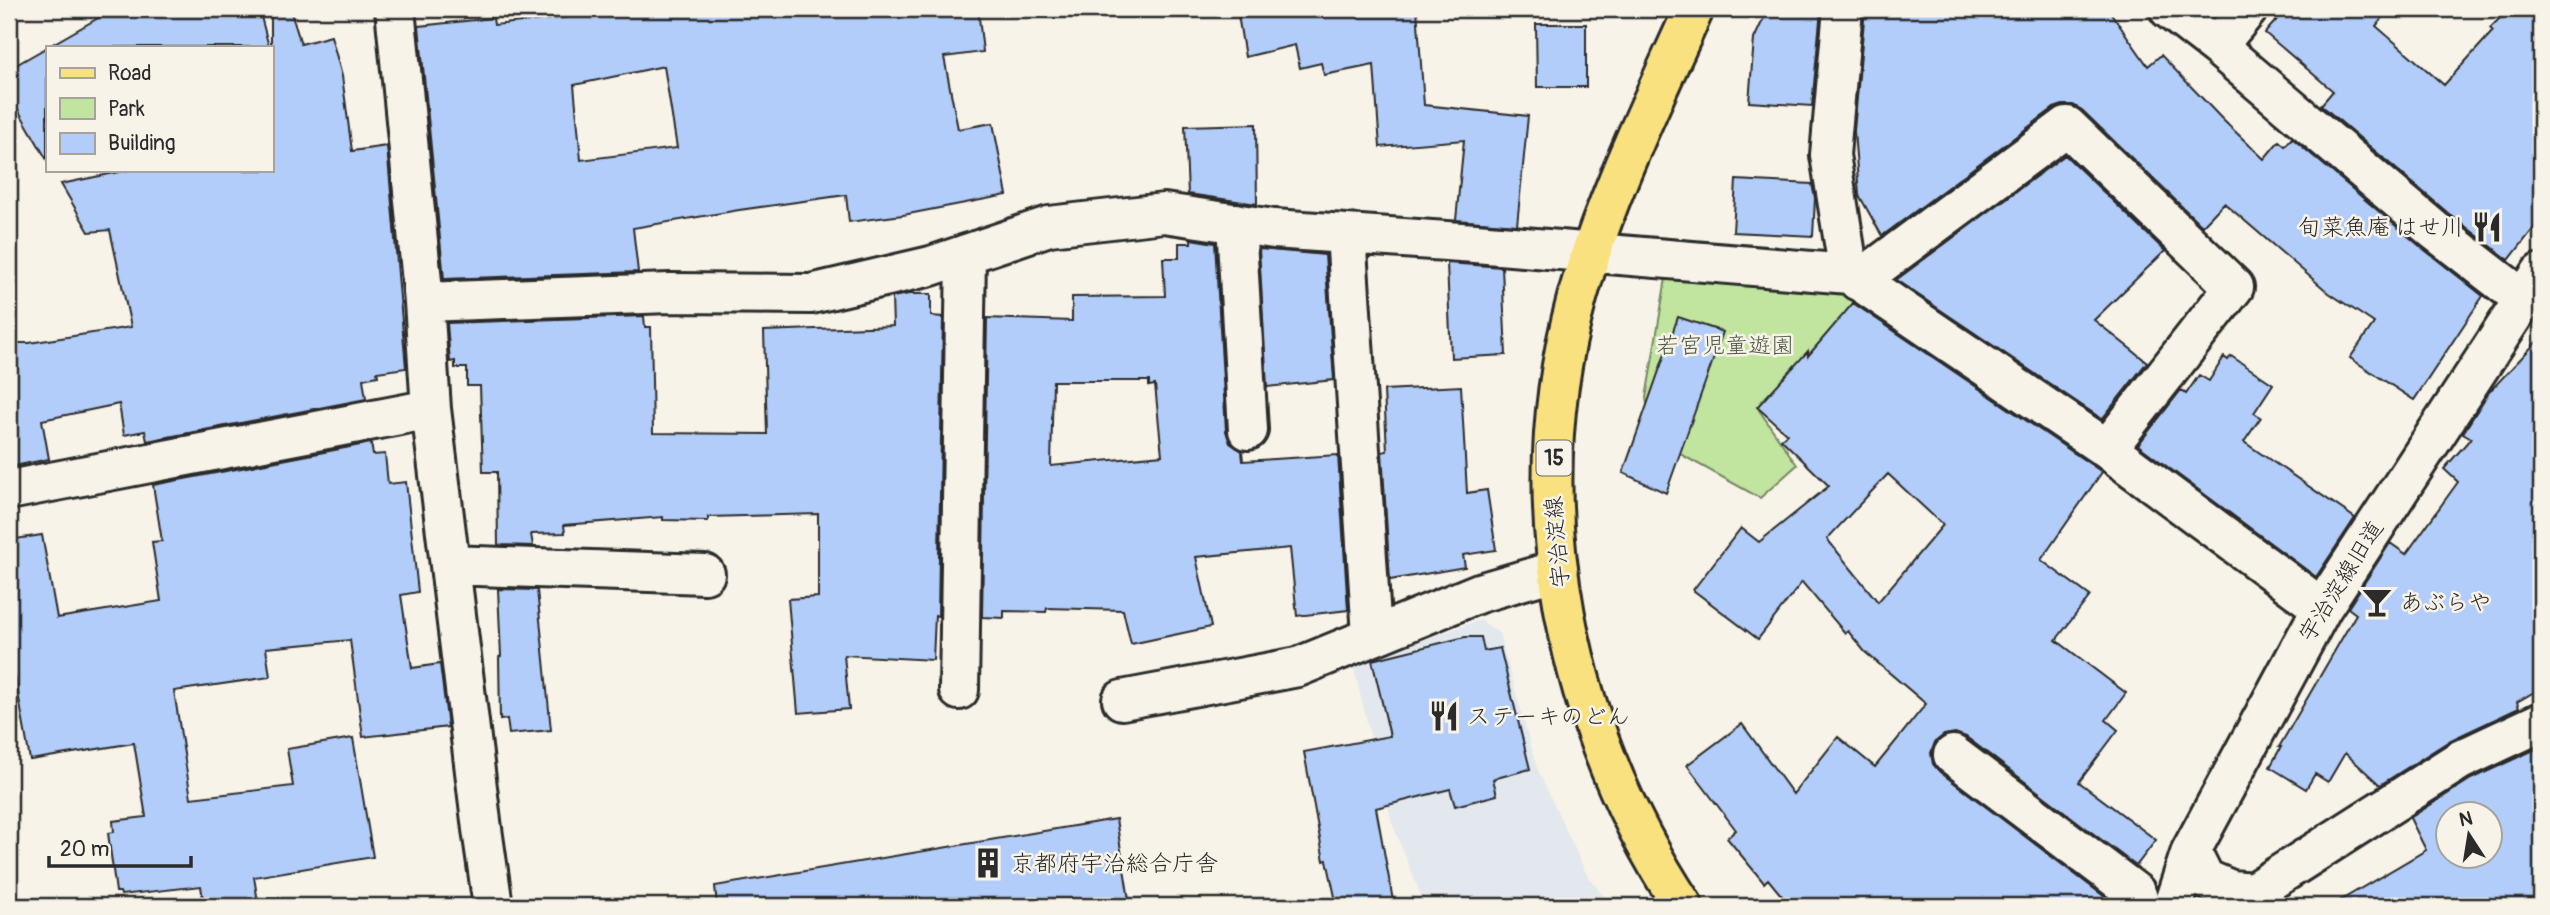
<svg xmlns="http://www.w3.org/2000/svg" width="2550" height="915" font-family="Pangolin,'Klee One',sans-serif">
  <rect width="100%" height="100%" fill="#f7f3e8"/>
  <filter id="ink" filterUnits="userSpaceOnUse"><feTurbulence type="fractalNoise" baseFrequency=".0143" numOctaves="2"/><feDisplacementMap in="SourceGraphic" scale="14" xChannelSelector="R" yChannelSelector="G"/><feConvolveMatrix kernelMatrix="1 2 1 2 8 2 1 2 1" color-interpolation-filters="sRGB"/></filter>
  <g filter="url(#ink)">
    <path fill="#e2e8ed" d="M 1480,620 L 1499,633 L 1537,768 L 1587,875 L 1611,906 L 1425,906 L 1392,823 L 1353,665 Z"/>
    <path fill="#c1e59f" stroke="#768865" stroke-width="2" d="M 1667,272 L 1793,280 L 1860,298 L 1759,410 L 1797,465 L 1760,498 L 1653,439 L 1646,398 Z"/>
    <path fill="#b2cdfa" stroke="#2b2b2b" stroke-width="2" fill-rule="evenodd" d="M 114,9 L 259,9 L 269,47 L 47,47 L 47,160 L 9,94 L 9,69 Z
      M 271,9 L 290,9 L 301,44 L 331,36 L 342,76 L 352,151 L 387,146 L 406,368 L 377,372 L 378,376 L 363,379 L 366,399 L 147,441 L 145,431 L 124,435 L 119,404 L 42,420 L 49,459 L 9,467 L 9,343 L 29,343 L 131,327 L 110,230 L 89,232 L 61,184 L 129,170 L 271,170 Z
      M 568,9 L 810,9 L 811,15 L 867,9 L 978,9 L 983,52 L 944,57 L 958,129 L 993,123 L 1007,195 L 903,215 L 849,222 L 846,195 L 739,210 L 633,228 L 638,272 L 444,279 L 419,26 L 493,18 L 494,25 L 569,17 ZM 664,66 L 677,148 L 581,160 L 574,85 Z
      M 1237,9 L 1417,9 L 1424,105 L 1528,116 L 1517,225 L 1456,220 L 1464,140 L 1380,147 L 1374,65 L 1324,75 L 1321,63 L 1300,68 L 1295,45 L 1245,57 Z
      M 1768,9 L 1821,9 L 1812,106 L 1749,102 L 1754,39 Z
      M 1865,9 L 2108,9 L 2148,66 L 2161,55 L 2223,120 L 2264,159 L 2279,141 L 2285,146 L 2292,138 L 2421,247 L 2483,296 L 2414,400 L 2350,358 L 2374,323 L 2329,293 L 2224,203 L 2202,226 L 2082,110 L 2073,105 L 2063,105 L 2054,108 L 1882,236 L 1859,195 L 1854,131 Z
      M 2286,9 L 2390,9 L 2376,26 L 2444,85 L 2493,31 L 2490,28 L 2509,9 L 2541,9 L 2541,219 L 2509,260 L 2448,213 L 2321,105 L 2333,91 L 2265,33 Z
      M 1536,24 L 1586,24 L 1586,87 L 1537,87 Z
      M 1256,124 L 1257,204 L 1188,194 L 1185,126 Z
      M 2065,155 L 2165,251 L 2094,320 L 2147,362 L 2102,419 L 1896,280 Z
      M 1736,180 L 1812,184 L 1815,198 L 1813,236 L 1733,232 Z
      M 1191,239 L 1215,243 L 1226,431 L 1230,443 L 1242,451 L 1243,461 L 1338,455 L 1348,610 L 1297,616 L 1290,548 L 1196,557 L 1211,627 L 1131,644 L 1123,610 L 1047,608 L 1046,612 L 1004,611 L 1004,618 L 982,617 L 987,318 L 1072,321 L 1072,297 L 1165,296 L 1163,258 L 1179,258 L 1179,243 L 1191,243 ZM 1053,381 L 1149,381 L 1149,386 L 1155,385 L 1162,455 L 1051,466 Z
      M 1259,249 L 1325,255 L 1334,380 L 1267,387 Z
      M 1447,263 L 1502,267 L 1506,355 L 1451,358 Z
      M 909,294 L 931,294 L 931,316 L 943,317 L 938,616 L 935,615 L 933,660 L 844,655 L 849,709 L 798,713 L 788,599 L 818,597 L 818,514 L 708,517 L 708,521 L 663,520 L 663,517 L 564,525 L 565,533 L 531,534 L 533,546 L 498,545 L 497,472 L 483,472 L 480,386 L 467,386 L 467,368 L 455,368 L 455,361 L 450,362 L 447,323 L 644,316 L 645,327 L 651,327 L 653,433 L 767,434 L 764,331 L 893,326 L 892,297 Z
      M 1853,303 L 2102,472 L 2041,560 L 2090,596 L 2056,640 L 2126,693 L 2106,720 L 2118,730 L 2079,782 L 2156,840 L 2136,866 L 1966,737 L 1955,733 L 1944,735 L 1935,742 L 1931,753 L 1933,764 L 1940,772 L 2109,900 L 2105,906 L 1790,906 L 1768,879 L 1764,883 L 1727,838 L 1736,830 L 1687,765 L 1742,724 L 1793,794 L 1838,737 L 1875,767 L 1926,704 L 1865,652 L 1848,631 L 1845,633 L 1802,582 L 1758,639 L 1693,590 L 1741,528 L 1759,542 L 1829,486 L 1781,439 L 1787,434 L 1757,407 L 1808,351 L 1808,356 ZM 1888,474 L 1943,525 L 1878,602 L 1827,539 Z
      M 1678,317 L 1723,332 L 1666,493 L 1623,473 Z
      M 2541,337 L 2541,590 L 2534,593 L 2541,606 L 2541,688 L 2517,702 L 2519,708 L 2451,740 L 2380,785 L 2345,753 L 2328,782 L 2315,774 L 2306,789 L 2270,767 L 2281,747 L 2279,747 L 2356,614 L 2348,608 L 2390,543 L 2406,554 L 2458,482 L 2444,469 L 2471,438 L 2463,433 L 2489,392 Z
      M 2231,356 L 2273,384 L 2254,413 L 2261,417 L 2244,442 L 2355,518 L 2316,577 L 2138,445 L 2181,390 L 2186,394 L 2199,375 L 2209,381 L 2224,357 L 2228,360 Z
      M 1461,386 L 1467,493 L 1487,490 L 1496,550 L 1463,555 L 1465,567 L 1390,580 L 1382,452 L 1387,451 L 1384,390 Z
      M 371,443 L 373,455 L 385,454 L 388,484 L 406,482 L 418,592 L 401,595 L 412,668 L 440,664 L 448,727 L 363,737 L 350,640 L 266,648 L 270,677 L 174,691 L 191,798 L 293,786 L 287,749 L 353,738 L 373,857 L 254,877 L 258,902 L 234,906 L 204,906 L 201,886 L 121,895 L 120,892 L 116,892 L 108,833 L 114,832 L 113,821 L 146,817 L 134,743 L 30,760 L 9,642 L 9,540 L 42,535 L 57,618 L 161,601 L 152,542 L 162,541 L 153,485 Z
      M 498,589 L 537,590 L 551,730 L 509,734 L 507,719 L 500,720 L 499,657 L 501,656 Z
      M 1465,637 L 1481,637 L 1484,651 L 1500,648 L 1530,769 L 1493,779 L 1497,795 L 1455,806 L 1450,789 L 1376,808 L 1394,906 L 1337,906 L 1327,860 L 1324,861 L 1304,752 L 1390,736 L 1372,660 Z
      M 2536,749 L 2541,763 L 2541,906 L 2331,906 L 2426,850 L 2410,818 L 2471,779 ZM 2448,814 L 2490,814 L 2490,856 L 2448,856 Z
      M 1116,819 L 1130,906 L 717,906 L 715,886 Z"/>
    <g fill="none" stroke-linecap="round" stroke-linejoin="round">
      <g stroke="#2b2b2b" stroke-width="44">
        <path id="minor" d="M 395,9 L 424,302 L 431,409 L 482,829 L 493,906
          M 1843,9 L 1830,155 L 1849,274
          M 2169,9 L 2217,46 L 2434,230 L 2523,299
          M 2217,46 L 2248,9
          M 1236,223 L 1248,430
          M 1346,234 L 1372,636
          M 1858,281 L 2067,126 L 2234,287 L 2107,449
          M 424,302 L 670,293 L 811,294 L 931,266 L 1049,226 L 1164,213 L 1274,229 L 1475,243 L 1849,274 L 2107,449 L 2322,608
          M 9,490 L 431,409
          M 450,565 L 705,574
          M 959,690 L 966,254
          M 1122,700 L 1298,667 L 1479,593 L 1558,570
          M 1953,755 L 2136,893 L 2141,906
          M 2191,851 L 2205,879 L 2231,890 L 2253,892 L 2460,760 L 2541,722
          M 2173,906 L 2191,851 L 2322,608 L 2541,273"/>
      </g>
      <g stroke="#2b2b2b" stroke-width="44">
        <path id="major" d="M 1683,906 C 1566,728 1520,506 1577,298 C 1605,198 1652,103 1694,9"/>
      </g>
      <use href="#minor" stroke="#f7f3e8" stroke-width="38"/>
      <use href="#major" stroke="#fae180" stroke-width="38"/>
    </g>
  </g>
  <defs>
    <g id="restaurant-bare" transform="scale(2.415)"><path d="M-5-6h1v4h1v-4h1v4h1v-4h1v5L-1.5 .5V6h-2V.5L-5-1ZM5-6V6H3V1.5H1.5Q1.5-4 5-6Z" fill="#2b2b2b" stroke="#f7f3e8" stroke-width="2.5" paint-order="stroke"/></g>
    <g id="bar-bare" transform="scale(2.415)"><path d="M-6-5H6L.8 .8V4.5H3.5V6h-7V4.5H-.8V.8Z" fill="#2b2b2b" stroke="#f7f3e8" stroke-width="2.5" paint-order="stroke"/></g>
    <g id="building-bare" transform="scale(2.415)"><path d="M-4-6H4V6H1V3H-1V6H-4ZM-2.5-4.3h1.7v1.8h-1.7ZM.8-4.3h1.7v1.8H.8ZM-2.5-1h1.7V.8h-1.7ZM.8-1h1.7V.8H.8Z" fill="#2b2b2b" stroke="#f7f3e8" stroke-width="2.5" paint-order="stroke"/></g>
  </defs>
  <g fill-rule="evenodd">
    <use href="#restaurant-bare" x="2487" y="227"/>
    <use href="#bar-bare" x="2377" y="602"/>
    <use href="#restaurant-bare" x="1444" y="716"/>
    <use href="#building-bare" x="988" y="863"/>
  </g>
  <g text-anchor="middle" dominant-baseline="central" stroke-width="5" stroke-linejoin="round" paint-order="stroke">
    <rect fill="#f7f3e8" stroke="#686764" stroke-width="2" x="1536.5" y="440.5" width="35" height="35" rx="5"/>
    <g font-size="21" font-weight="bold" fill="#2b2b2b">
      <text x="1554" y="458">15</text>
    </g>
    <g font-size="23" fill="#2b2b2b" stroke="#f7f3e8" text-anchor="start">
      <text x="2464" y="227" text-anchor="end">旬菜魚庵 はせ川</text>
      <text x="2400" y="602">あぶらや</text>
      <text x="1467" y="716">ステーキのどん</text>
      <text x="1011" y="863">京都府宇治総合庁舎</text>
    </g>
    <g font-size="23" fill="#505a48" stroke="#f7f3e8">
      <text x="1725" y="345">若宮児童遊園</text>
    </g>
    <g font-size="23" fill="#2b2b2b" stroke="#f7f3e8">
      <text transform="translate(1557 542) rotate(-95)">宇治淀線</text>
      <text transform="translate(2341 581) rotate(-58)">宇治淀線旧道</text>
    </g>
  </g>
  <rect width="2550" height="915" fill="none" stroke="#f7f3e8" stroke-width="35"/>
  <rect x="18" y="18" width="2515" height="880" fill="none" stroke="#2b2b2b" stroke-width="2.5" filter="url(#ink)"/>
  <rect x="46" y="46" width="228" height="126" fill="#f7f3e8" stroke="#a5a39c" stroke-width="2"/>
  <rect x="60" y="68" width="35" height="10" fill="#fae180" stroke="#a5a39c" stroke-width="2"/>
  <text x="108" y="80" font-size="21" fill="#2b2b2b">Road</text>
  <rect x="60" y="98" width="35" height="21" fill="#c1e59f" stroke="#a5a39c" stroke-width="2"/>
  <text x="108" y="116" font-size="21" fill="#2b2b2b">Park</text>
  <rect x="60" y="133" width="35" height="21" fill="#b2cdfa" stroke="#a5a39c" stroke-width="2"/>
  <text x="108" y="150" font-size="21" fill="#2b2b2b">Building</text>
  <g transform="translate(2469 835) rotate(348)"><circle r="33" fill="#f7f3e8" stroke="#a5a39c" stroke-width="2"/>
  <path d="M0-5L12 26L0 18L-12 26Z" fill="#2b2b2b"/>
  <text y="-10" font-size="19" font-weight="bold" text-anchor="middle" fill="#2b2b2b">N</text>
  </g>
  <path d="M49 856v10h142v-10" fill="none" stroke="#2b2b2b" stroke-width="3.5"/>
  <text x="60" y="856" font-size="21" fill="#2b2b2b" stroke="#f7f3e8" stroke-width="5" paint-order="stroke">20 m</text>
</svg>
